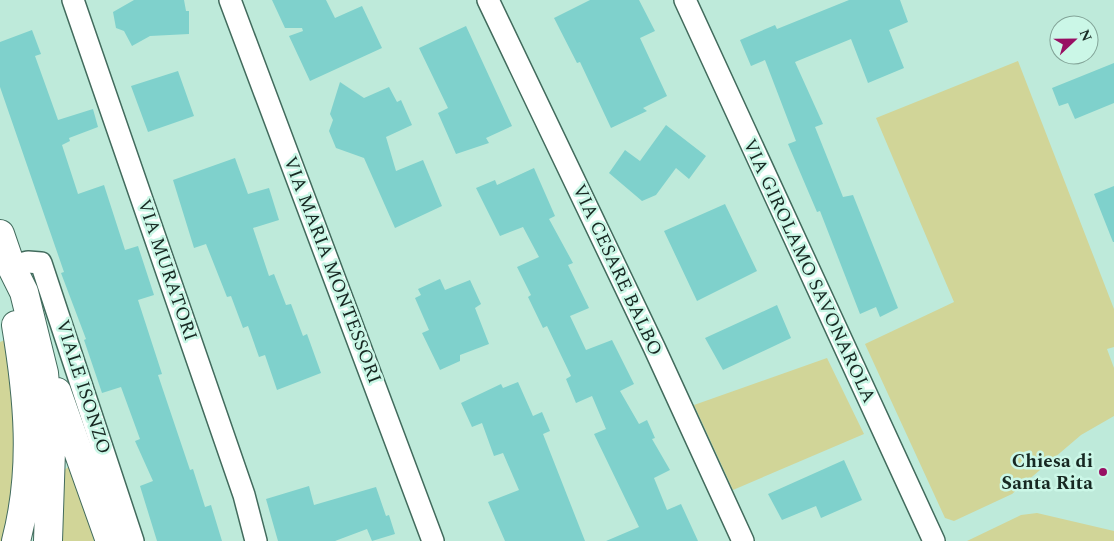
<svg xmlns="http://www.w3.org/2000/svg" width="1114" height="541" font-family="Spectral,serif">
  <rect width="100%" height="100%" fill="#beeada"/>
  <path fill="#d1d598" d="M 1018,61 L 1114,309 L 1114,347 L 1107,349 L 1114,368 L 1114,416 L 1081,435 L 1012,494 L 954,521 L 945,518 L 865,344 L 954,302 L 876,118 Z
    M 10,338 L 21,402 L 10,541 L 0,541 L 0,342 Z
    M 827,358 L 864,434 L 733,490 L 694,405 Z
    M 73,463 L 94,541 L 56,541 L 62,472 Z
    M 1037,513 L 1114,531 L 1114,541 L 967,541 L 1021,515 Z"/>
  <path fill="#7fd1cc" d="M 134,0 L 184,0 L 186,11 L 189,11 L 189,34 L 150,36 L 132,46 L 124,31 L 116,28 L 113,12 Z
    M 272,0 L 326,0 L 335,18 L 362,6 L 382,48 L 310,81 L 289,36 L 303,31 L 302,28 L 285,28 Z
    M 590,0 L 639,0 L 655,31 L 640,38 L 667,96 L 643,108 L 647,111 L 611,128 L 580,62 L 577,63 L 554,18 Z
    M 849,0 L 900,0 L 908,22 L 889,30 L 904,68 L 868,83 L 851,39 L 795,62 L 823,124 L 815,127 L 843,197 L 853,195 L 898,308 L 880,317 L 876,307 L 860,314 L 820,211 L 817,212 L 788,144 L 796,141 L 765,60 L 751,66 L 740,40 L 775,25 L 777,29 Z
    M 466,26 L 512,126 L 486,138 L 489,143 L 456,154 L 438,113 L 448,108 L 419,48 Z
    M 32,30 L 41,54 L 35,56 L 58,120 L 93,109 L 98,127 L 69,138 L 70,141 L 62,145 L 78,194 L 104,185 L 125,250 L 138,246 L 154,295 L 138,300 L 162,374 L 158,375 L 190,470 L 193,469 L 205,507 L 211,505 L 222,541 L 157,541 L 140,486 L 153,481 L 135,441 L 140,439 L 121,387 L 102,393 L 84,340 L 86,339 L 61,273 L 64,272 L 0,87 L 0,42 Z
    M 1114,63 L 1114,103 L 1075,119 L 1068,103 L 1059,106 L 1052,88 Z
    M 178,71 L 194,116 L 148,132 L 131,86 Z
    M 340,82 L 364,98 L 389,87 L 397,102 L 401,100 L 412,125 L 386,137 L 396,171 L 423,160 L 442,206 L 395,228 L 364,158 L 336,148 L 329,131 L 333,120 L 330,114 Z
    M 666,125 L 706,156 L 689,179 L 676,168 L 656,195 L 642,201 L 609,173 L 625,150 L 640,161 Z
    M 235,158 L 248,194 L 269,188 L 279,220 L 253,228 L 269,276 L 274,274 L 286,305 L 291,304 L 303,336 L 307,334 L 321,373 L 277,390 L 265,355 L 259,357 L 248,326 L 243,328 L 231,296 L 227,297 L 206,244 L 194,248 L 173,180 Z
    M 534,168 L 555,216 L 549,219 L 573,263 L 568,265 L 589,308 L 570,316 L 586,350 L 612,340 L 634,384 L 620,391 L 639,424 L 647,420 L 655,438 L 652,439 L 670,470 L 654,478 L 667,510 L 681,504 L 698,541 L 606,541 L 639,527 L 594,434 L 606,429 L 592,396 L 576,403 L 566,379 L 571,376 L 547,326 L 543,328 L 528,297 L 531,295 L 517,267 L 539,257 L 523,227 L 500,236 L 476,188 L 495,180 L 497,185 Z
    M 1114,186 L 1114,242 L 1113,242 L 1094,194 Z
    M 725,204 L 757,271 L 697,301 L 664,231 Z
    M 440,279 L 445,290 L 470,280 L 481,304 L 475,308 L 489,344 L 460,355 L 460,361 L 440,370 L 422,333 L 429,330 L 415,298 L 421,295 L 418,289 Z
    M 777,305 L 791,338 L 723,370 L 705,338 Z
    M 518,382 L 533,416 L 542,412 L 550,431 L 543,434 L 585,541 L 505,541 L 488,502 L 519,490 L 503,453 L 494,456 L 482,423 L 472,427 L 461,403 L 501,384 L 503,388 Z
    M 844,460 L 862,500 L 821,518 L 816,506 L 782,520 L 768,494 Z
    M 309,486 L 314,505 L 376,487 L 386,516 L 389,515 L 395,534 L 372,541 L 367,529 L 335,541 L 278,541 L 266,499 Z"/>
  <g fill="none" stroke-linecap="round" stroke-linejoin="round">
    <g stroke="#426b5d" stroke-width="24">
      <path id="street" d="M 73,0 L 244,495 L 256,541
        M 230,0 L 433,541
        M 488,0 L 654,347 L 743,541
        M 685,0 L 934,541
        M 11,266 L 28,262 L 41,263 L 133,541"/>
    </g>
    <g stroke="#426b5d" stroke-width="30">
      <path id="secondary" d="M 0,234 L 11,266 L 24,292 L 44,373 L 51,451 L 48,541
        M 16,325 C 28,397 35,469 16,541
        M 57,392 L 110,541"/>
    </g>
    <use href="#street" stroke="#fff" stroke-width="21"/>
    <use href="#secondary" stroke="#fff" stroke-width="28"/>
  </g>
  <circle fill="#980f63" stroke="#cbf7e7" stroke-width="2" cx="1103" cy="472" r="5"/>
  <g text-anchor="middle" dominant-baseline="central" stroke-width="5" stroke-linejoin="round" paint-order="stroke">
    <g font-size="19" fill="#172822" stroke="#cbf7e7">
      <text transform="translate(167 270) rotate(71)">VIA MURATORI</text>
      <text transform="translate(332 270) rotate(69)">VIA MARIA MONTESSORI</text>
      <text transform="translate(617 270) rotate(65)">VIA CESARE BALBO</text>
      <text transform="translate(809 271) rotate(65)">VIA GIROLAMO SAVONAROLA</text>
      <text transform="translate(83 387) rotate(72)">VIALE ISONZO</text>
    </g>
    <g font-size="19" font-weight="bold" fill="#172822" stroke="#cbf7e7" text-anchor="end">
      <text x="1093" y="461">Chiesa di<tspan x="1093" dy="22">Santa Rita</tspan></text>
    </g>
  </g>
  <g transform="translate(1074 40) rotate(68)"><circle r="24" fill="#cbf7e7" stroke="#83a498"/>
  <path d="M0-4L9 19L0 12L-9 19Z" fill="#980f63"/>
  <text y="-8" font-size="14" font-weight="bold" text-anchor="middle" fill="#172822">N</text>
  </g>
</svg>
